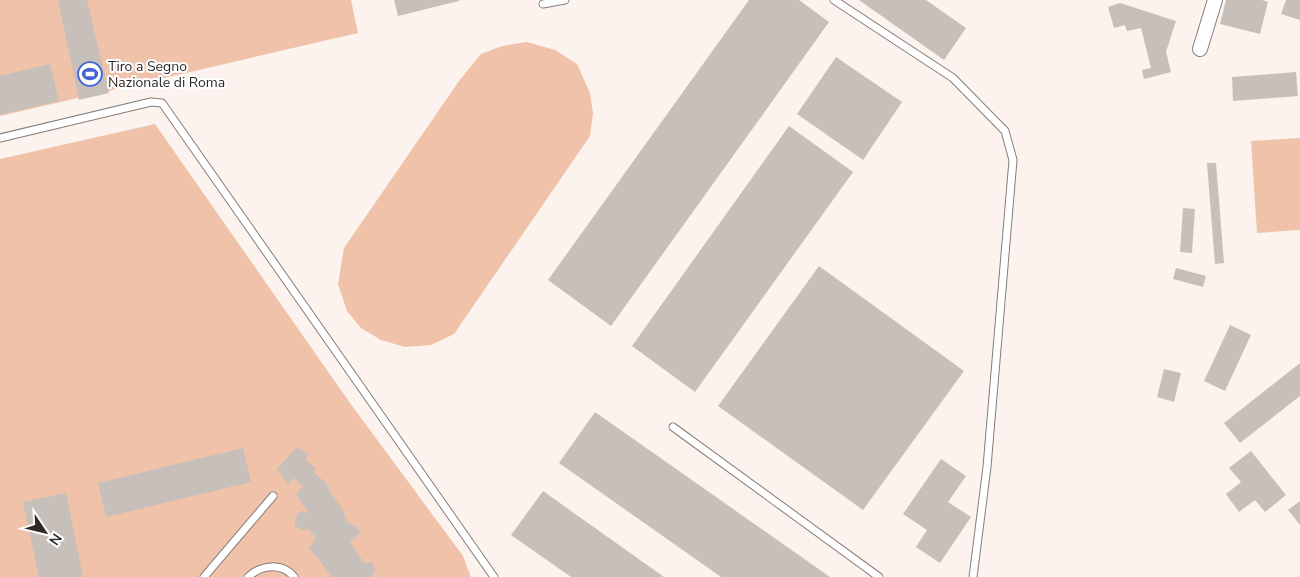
<svg xmlns="http://www.w3.org/2000/svg" width="1300" height="577" font-family="'Nunito Sans',sans-serif">
  <rect width="100%" height="100%" fill="#fcf3ee"/>
  <path fill="#efc2a9" d="M 0,0 L 351,0 L 358,33 L 0,116 Z
    M 527,42 L 555,50 L 577,64 L 590,93 L 593,113 L 590,136 L 454,334 L 431,345 L 405,347 L 381,340 L 361,328 L 347,311 L 338,284 L 344,248 L 459,81 L 481,54 L 502,46 Z
    M 155,124 L 350,403 L 463,556 L 471,577 L 0,577 L 0,159 Z
    M 1300,138 L 1300,230 L 1257,233 L 1251,141 Z"/>
  <path fill="#c7bfba" d="M 58,0 L 87,0 L 109,93 L 79,100 Z
    M 394,0 L 459,0 L 459,1 L 398,16 Z
    M 749,0 L 799,0 L 829,22 L 611,326 L 548,280 Z
    M 859,0 L 926,0 L 966,28 L 944,60 Z
    M 1226,0 L 1262,0 L 1268,2 L 1260,34 L 1220,24 Z
    M 1286,0 L 1300,0 L 1300,20 L 1281,14 Z
    M 1120,3 L 1176,21 L 1166,52 L 1171,72 L 1144,79 L 1142,70 L 1151,68 L 1141,28 L 1127,31 L 1125,25 L 1114,28 L 1108,7 Z
    M 836,57 L 902,102 L 863,160 L 797,114 Z
    M 50,64 L 59,101 L 0,115 L 0,76 Z
    M 1296,72 L 1298,96 L 1233,101 L 1232,77 Z
    M 789,126 L 853,172 L 695,392 L 632,346 Z
    M 1207,163 L 1216,163 L 1224,263 L 1215,264 Z
    M 1183,208 L 1195,209 L 1192,253 L 1180,252 Z
    M 819,266 L 964,371 L 863,510 L 718,406 Z
    M 1176,268 L 1206,276 L 1203,287 L 1173,279 Z
    M 1230,325 L 1251,335 L 1225,391 L 1204,381 Z
    M 1300,363 L 1300,396 L 1240,443 L 1224,423 Z
    M 1164,369 L 1181,373 L 1174,402 L 1157,397 Z
    M 595,412 L 830,577 L 721,577 L 559,463 Z
    M 297,447 L 309,455 L 305,459 L 316,469 L 314,471 L 315,473 L 327,484 L 330,492 L 343,510 L 347,521 L 357,528 L 360,533 L 350,542 L 364,563 L 372,562 L 374,564 L 375,571 L 372,577 L 331,577 L 322,563 L 309,549 L 316,538 L 309,529 L 302,530 L 295,526 L 295,519 L 298,513 L 301,511 L 309,513 L 296,495 L 303,486 L 294,478 L 288,485 L 277,469 Z
    M 243,448 L 251,482 L 106,517 L 98,483 Z
    M 1251,451 L 1286,495 L 1265,512 L 1255,500 L 1239,512 L 1226,494 L 1241,482 L 1229,468 Z
    M 941,459 L 966,476 L 948,502 L 971,517 L 940,563 L 916,547 L 927,530 L 903,514 Z
    M 543,491 L 664,577 L 571,577 L 511,535 Z
    M 66,493 L 83,577 L 39,577 L 23,502 Z
    M 1300,501 L 1300,525 L 1288,510 Z"/>
  <g fill="none" stroke-linecap="round" stroke-linejoin="round">
    <g stroke="#867e7a" stroke-width="9">
      <path id="lane" d="M 834,0 L 953,78 L 1005,131 L 1013,160 L 987,467 L 973,577
        M 543,4 L 565,0
        M 0,138 L 151,102 L 162,103 L 494,577
        M 673,427 L 879,577
        M 204,577 L 273,496
        M 248,577 C 261,565 282,562 294,577"/>
    </g>
    <g stroke="#867e7a" stroke-width="16">
      <path id="street" d="M 1200,49 L 1215,0"/>
    </g>
    <use href="#lane" stroke="#fff" stroke-width="7"/>
    <use href="#street" stroke="#fff" stroke-width="14"/>
  </g>
  <defs>
    <g id="stadium-ring" transform="scale(1.25)"><circle r="9.5" fill="#fff" stroke="#4164d6" stroke-width="1.5"/><path d="M0-5a6.5 5 0 1 0 0 10a6.5 5 0 1 0 0-10ZM-3.5-1.8h7v3.6h-7Z" fill="#4164d6"/></g>
  </defs>
  <g fill-rule="evenodd">
    <use href="#stadium-ring" x="90" y="74"/>
  </g>
  <g text-anchor="middle" dominant-baseline="central" stroke-width="4" stroke-linejoin="round" paint-order="stroke">
    <g font-size="14" fill="#2d2927" stroke="#fff" text-anchor="start">
      <text x="108" y="66">Tiro a Segno<tspan x="108" dy="16">Nazionale di Roma</tspan></text>
    </g>
  </g>
  <g transform="translate(45 532) rotate(125)" stroke="#ffffff" stroke-width="4" paint-order="stroke">
  <path d="M0-4L9 19L0 12L-9 19Z" fill="#2d2927"/>
  <text y="-8" font-size="14" font-weight="bold" text-anchor="middle" fill="#2d2927">N</text>
  </g>
</svg>
